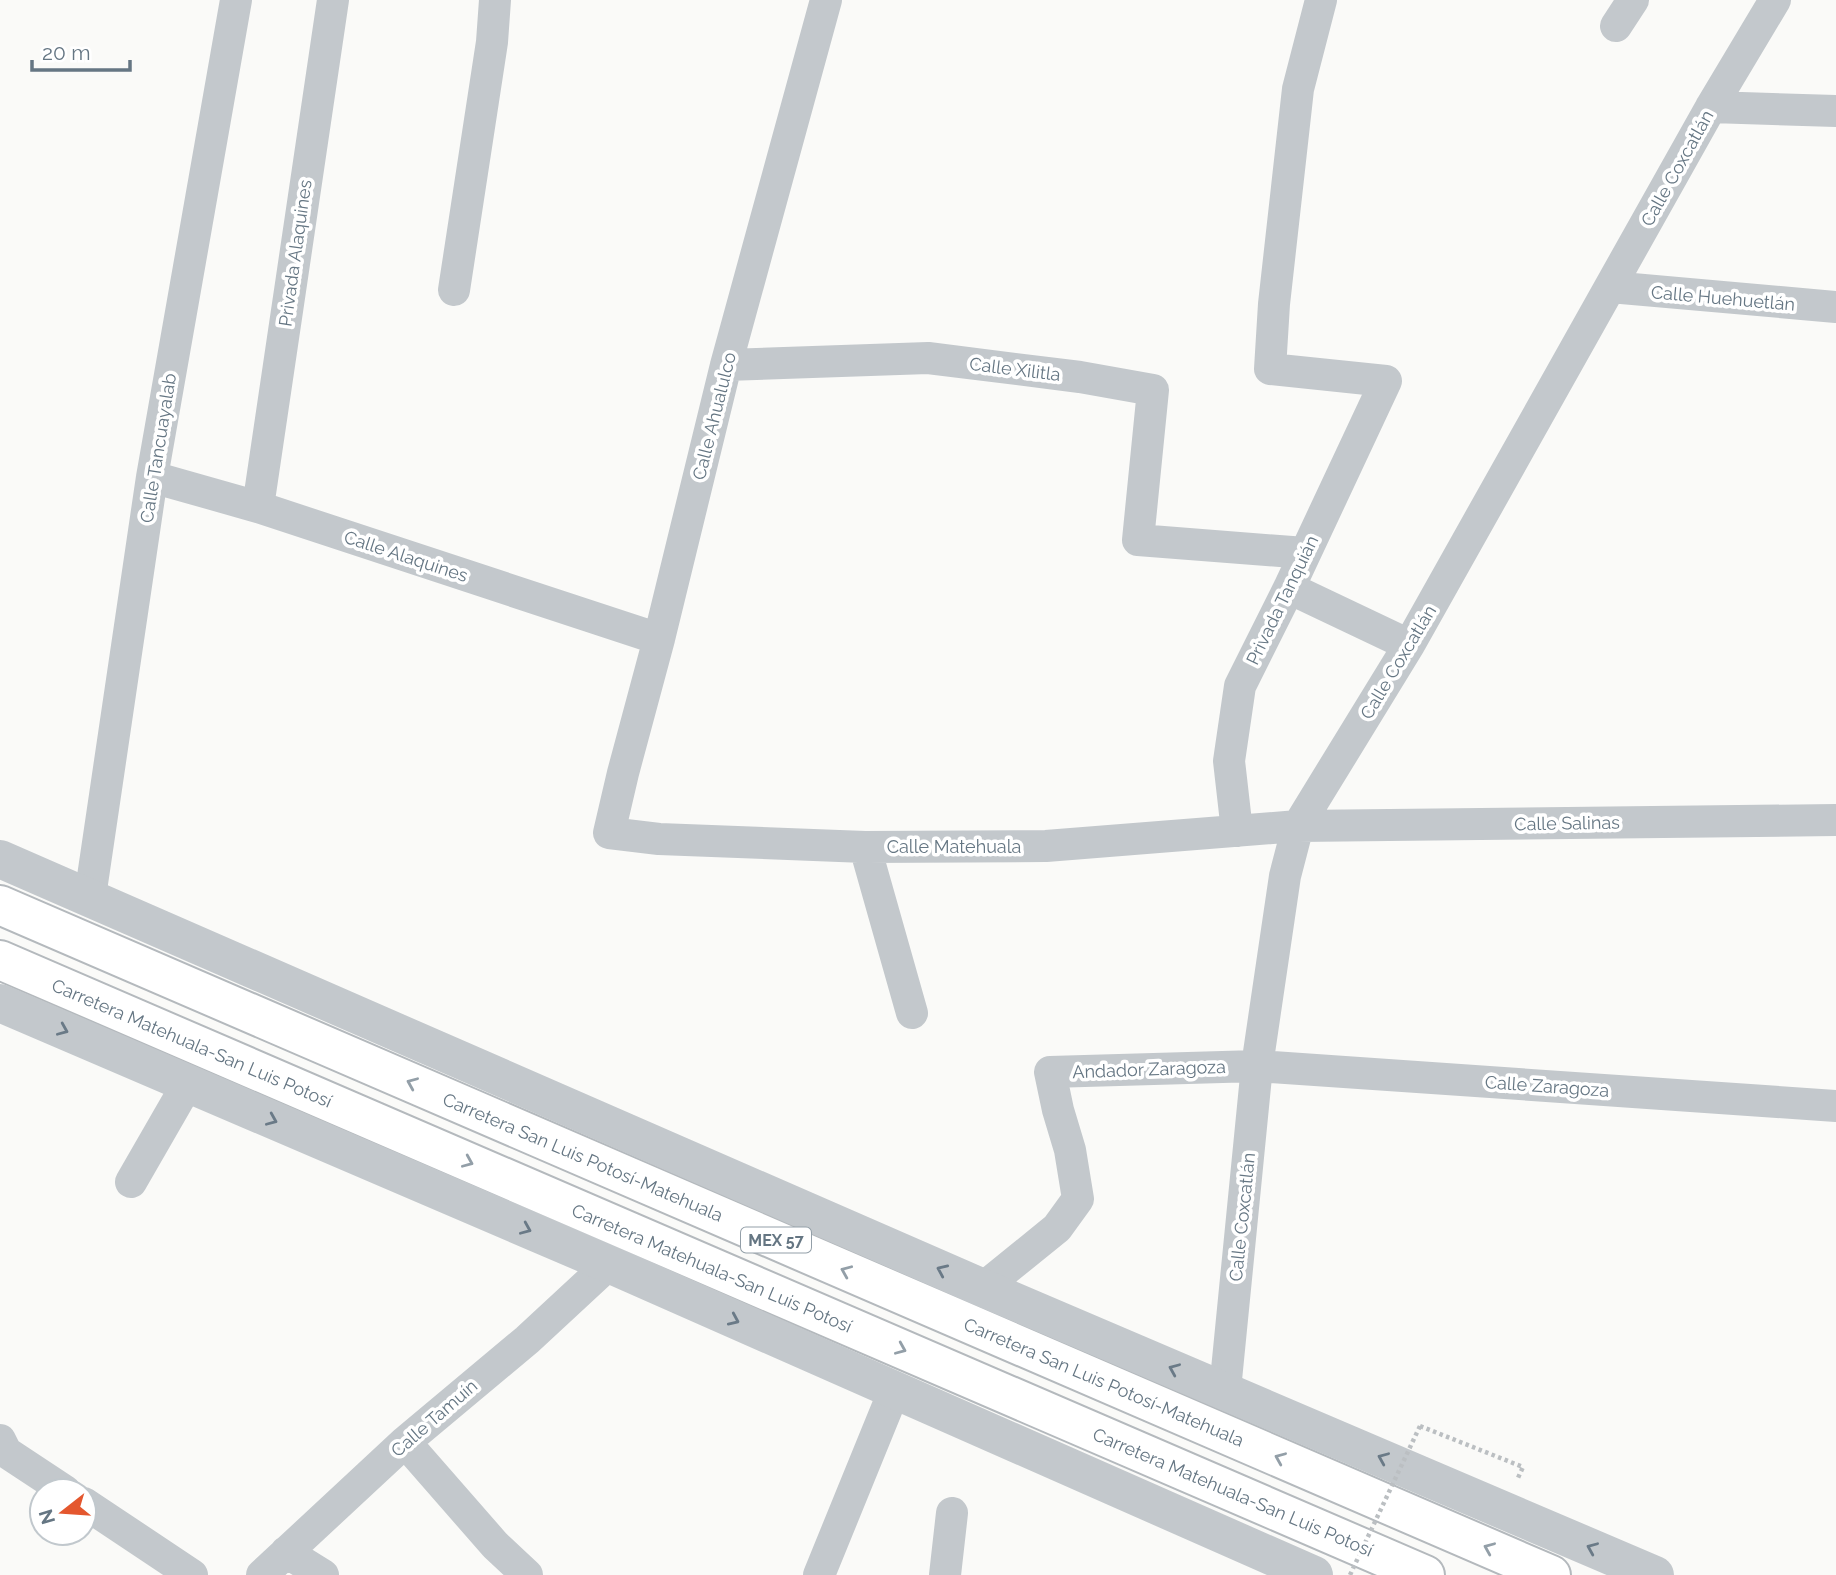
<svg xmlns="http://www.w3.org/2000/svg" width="1836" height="1575" font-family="Raleway,sans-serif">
  <rect width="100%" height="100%" fill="#fafaf8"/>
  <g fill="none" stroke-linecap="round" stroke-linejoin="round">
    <g stroke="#b4b9bd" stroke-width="42">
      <path id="trunk" d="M 0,905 L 1551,1575
        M 0,960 L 1425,1575"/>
    </g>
    <path stroke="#bbbfc2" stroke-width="4.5" stroke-dasharray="3.5 3.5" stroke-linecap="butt" d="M 1420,1426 L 1523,1467 L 1517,1480"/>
    <path stroke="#c3c8cc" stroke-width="32" d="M 826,0 L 726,365 L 659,639 L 623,773 L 609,833 L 659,839 L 865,847 L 1046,846 L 1298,826 L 1836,820
      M 1616,26 L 1633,0
      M 1711,107 L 1836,111
      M 1610,287 L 1836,307
      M 454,290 L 492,42 L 495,0
      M 726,365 L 928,358 L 1080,377 L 1153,390 L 1138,540 L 1305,553
      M 152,477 L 258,507 L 659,639
      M 258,507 L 333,0
      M 1289,588 L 1409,645
      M 1237,831 L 1229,761 L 1240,686 L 1289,588 L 1386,381 L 1270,369 L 1274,304 L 1298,89 L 1321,0
      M 865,847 L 912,1013
      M 90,897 L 152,477 L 236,0
      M 131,1182 L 188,1083
      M 983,1288 L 1057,1228 L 1078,1199 L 1070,1150 L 1058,1110 L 1050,1072 L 1257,1066 L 1836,1106
      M 1225,1390 L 1257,1066 L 1285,876 L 1298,826 L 1409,645 L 1711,107 L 1775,0
      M 0,1440 L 6,1452 L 65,1491
      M 405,1442 L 495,1545 L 527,1575
      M 84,1503 L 192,1575
      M 286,1552 L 323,1575
      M 262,1575 L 405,1442 L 527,1340 L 609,1264
      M 819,1575 L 894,1391
      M 945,1575 L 952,1513"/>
    <path stroke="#c3c8cc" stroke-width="38" d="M 0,859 L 983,1288 L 1655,1575
      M 0,1003 L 609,1264 L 1314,1575"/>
    <use href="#trunk" stroke="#fff" stroke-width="38"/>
    <path stroke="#bbbfc2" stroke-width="4.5" stroke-dasharray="3.5 3.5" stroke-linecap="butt" d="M 1350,1575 L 1420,1426"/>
  </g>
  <defs><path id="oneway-chevron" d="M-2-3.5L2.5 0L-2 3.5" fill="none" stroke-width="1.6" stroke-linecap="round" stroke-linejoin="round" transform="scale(1.75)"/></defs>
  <g stroke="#6a7a87">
    <use href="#oneway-chevron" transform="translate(63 1030) rotate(23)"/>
    <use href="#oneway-chevron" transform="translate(272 1120) rotate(23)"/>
    <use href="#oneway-chevron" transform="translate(526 1229) rotate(23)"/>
    <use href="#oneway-chevron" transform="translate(942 1270) rotate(-156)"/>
    <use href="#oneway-chevron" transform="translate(734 1320) rotate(24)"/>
    <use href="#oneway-chevron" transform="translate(1174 1369) rotate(-157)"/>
    <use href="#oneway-chevron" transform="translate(1383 1458) rotate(-157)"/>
    <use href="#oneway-chevron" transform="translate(1592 1548) rotate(-157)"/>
  </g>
  <g stroke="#939fa8">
    <use href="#oneway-chevron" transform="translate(412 1083) rotate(-157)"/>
    <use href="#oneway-chevron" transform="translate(468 1162) rotate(23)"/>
    <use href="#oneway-chevron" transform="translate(846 1271) rotate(-157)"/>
    <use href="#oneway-chevron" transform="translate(901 1349) rotate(23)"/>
    <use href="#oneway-chevron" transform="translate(1280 1458) rotate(-157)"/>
    <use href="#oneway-chevron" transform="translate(1489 1548) rotate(-157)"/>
  </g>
  <g text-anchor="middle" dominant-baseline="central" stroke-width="7" stroke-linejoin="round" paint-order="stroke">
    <rect fill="#fff" stroke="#939fa8" stroke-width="2" x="741" y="1227.5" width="70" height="25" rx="5"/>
    <g font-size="16" font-weight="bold" fill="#657683">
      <text x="776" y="1240">MEX 57</text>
    </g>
    <g font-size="18" fill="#657683" stroke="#fff">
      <text transform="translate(1677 168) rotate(-61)">Calle Coxcatlán</text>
      <text transform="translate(295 253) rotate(-82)">Privada Alaquines</text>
      <text transform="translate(1723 298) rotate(5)">Calle Huehuetlán</text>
      <text transform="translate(1015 369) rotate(7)">Calle Xilitla</text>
      <text transform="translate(714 416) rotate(-76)">Calle Ahualulco</text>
      <text transform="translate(158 448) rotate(-81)">Calle Tancuayalab</text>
      <text transform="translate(406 556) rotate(18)">Calle Alaquines</text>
      <text transform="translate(1282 600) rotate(-64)">Privada Tanquián</text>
      <text transform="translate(1398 662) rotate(-59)">Calle Coxcatlán</text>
      <text transform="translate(1567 823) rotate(-1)">Calle Salinas</text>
      <text x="954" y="846">Calle Matehuala</text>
      <text transform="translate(192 1043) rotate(23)">Carretera Matehuala-San Luis Potosí</text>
      <text transform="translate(1149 1069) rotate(-2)">Andador Zaragoza</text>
      <text transform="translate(1547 1086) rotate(4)">Calle Zaragoza</text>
      <text transform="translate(583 1157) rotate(23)">Carretera San Luis Potosí-Matehuala</text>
      <text transform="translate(1242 1217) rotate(-84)">Calle Coxcatlán</text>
      <text transform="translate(712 1268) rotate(23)">Carretera Matehuala-San Luis Potosí</text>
      <text transform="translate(1104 1382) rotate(23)">Carretera San Luis Potosí-Matehuala</text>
      <text transform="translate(434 1418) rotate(-41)">Calle Tamuín</text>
      <text transform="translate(1233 1492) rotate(23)">Carretera Matehuala-San Luis Potosí</text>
    </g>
  </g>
  <g transform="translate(63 1512) rotate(253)"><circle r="33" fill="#ffffff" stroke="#c1c8cd" stroke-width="2"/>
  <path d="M0-5L12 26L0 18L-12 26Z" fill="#e4572e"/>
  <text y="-10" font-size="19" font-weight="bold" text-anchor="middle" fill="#657683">N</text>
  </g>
  <path d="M32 60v10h98v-10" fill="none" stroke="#657683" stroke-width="3.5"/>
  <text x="42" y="60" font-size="21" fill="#657683" stroke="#ffffff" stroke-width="5" paint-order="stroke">20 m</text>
</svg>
